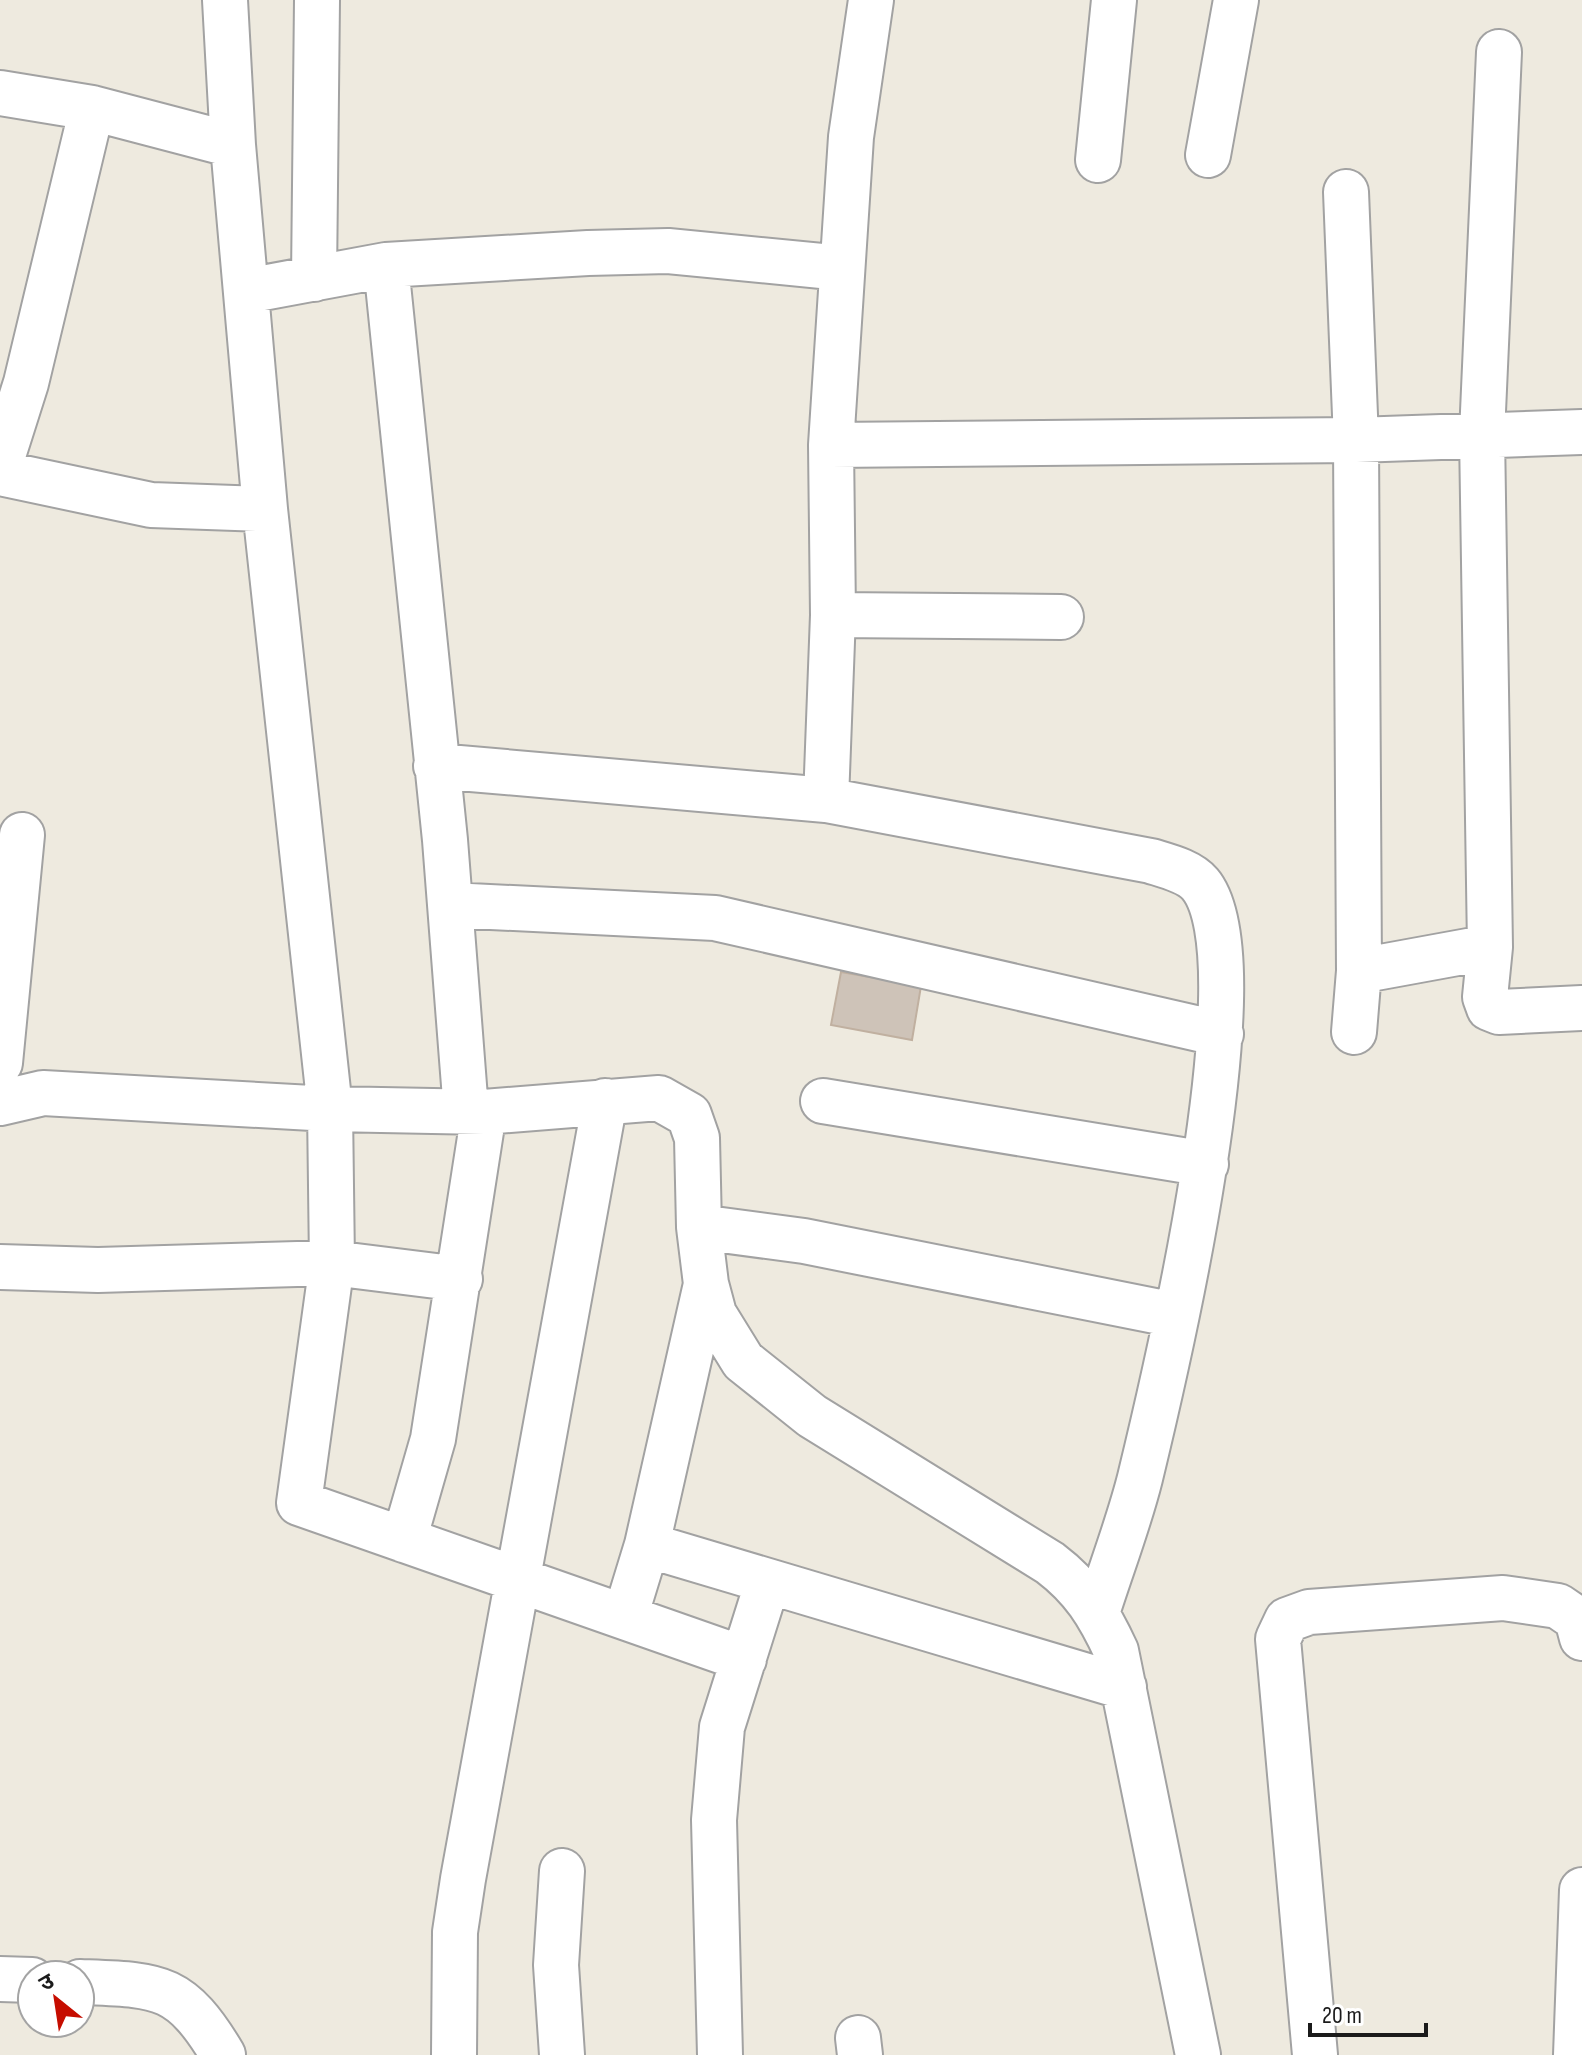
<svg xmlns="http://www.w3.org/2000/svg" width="1582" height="2055" font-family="'Sofia Sans Condensed','Noto Sans Devanagari',sans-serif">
  <rect width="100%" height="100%" fill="#eeeadf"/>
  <path fill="#cec3b8" stroke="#c0b0a0" stroke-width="2" d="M 841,972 L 921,986 L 912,1040 L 831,1025 Z"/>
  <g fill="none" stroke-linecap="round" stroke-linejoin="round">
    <g stroke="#a2a2a2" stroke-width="48">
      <path id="minor" d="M 1499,52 L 1482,434 L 1490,947 L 1485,997 L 1489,1008 L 1499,1012 L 1582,1008
        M 0,93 L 92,108 L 233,145 L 225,0
        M 233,145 L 265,509 L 330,1109 L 332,1263 L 299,1503 L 744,1659
        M 1208,155 L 1236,0
        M 1098,160 L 1114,0
        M 1346,192 L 1356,440 L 1359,971 L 1354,1032
        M 386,265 L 445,840 L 466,1111
        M 314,279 L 317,0
        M 246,291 L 386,265 L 588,253 L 668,251 L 842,268
        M 831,445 L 1356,440 L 1582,432
        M 0,465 L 26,383 L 92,108
        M 0,473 L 151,505 L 265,509
        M 833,615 L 1061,617
        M 436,766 L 826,800 L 1151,861 C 1167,866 1189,871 1200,884 C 1264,960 1165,1375 1140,1478 C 1129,1522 1112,1566 1098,1610
        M 826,800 L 833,615 L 831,445 L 851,137 L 871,0
        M 450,905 L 715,918 L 1221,1034
        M 1359,971 L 1490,947
        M 0,1063 L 22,835
        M 823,1101 L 1206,1164
        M 0,1103 L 43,1093 L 330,1109 L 484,1112 L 659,1098 L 689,1115 L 697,1138 L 699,1227 L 706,1284 L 714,1314 L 743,1361 L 812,1416 L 1050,1563 C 1083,1588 1099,1614 1116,1651 L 1198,2055
        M 699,1227 L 804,1241 L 1175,1315
        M 0,1267 L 98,1270 L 332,1263 L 460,1279
        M 404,1540 L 433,1439 L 484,1112
        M 647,1545 L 1124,1687
        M 625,1617 L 647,1545 L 706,1284
        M 0,1979 L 32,1980
        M 80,1982 C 159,1985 180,1983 223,2055
        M 858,2038 L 860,2055
        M 454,2055 L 455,1932 L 463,1879 L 605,1101
        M 562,2055 L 556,1965 L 562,1871
        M 720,2055 L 714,1820 L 722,1727 L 767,1584
        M 1315,2055 L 1278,1639 L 1287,1620 L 1309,1612 L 1503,1598 L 1558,1606 L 1577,1619 L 1582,1638
        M 1576,2055 L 1582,1890"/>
    </g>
    <use href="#minor" stroke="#fff" stroke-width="44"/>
  </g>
  <g transform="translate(56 1999) rotate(330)"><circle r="38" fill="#ffffff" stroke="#a4a4a4" stroke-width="2"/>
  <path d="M0-6L14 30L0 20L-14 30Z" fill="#c60d00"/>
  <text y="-12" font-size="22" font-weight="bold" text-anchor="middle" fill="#1b1b1b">उ</text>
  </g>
  <path d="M1310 2023v12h116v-12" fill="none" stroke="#1b1b1b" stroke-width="4"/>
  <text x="1322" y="2023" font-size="24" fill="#1b1b1b" stroke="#ffffff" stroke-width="6" paint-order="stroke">20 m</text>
</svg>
